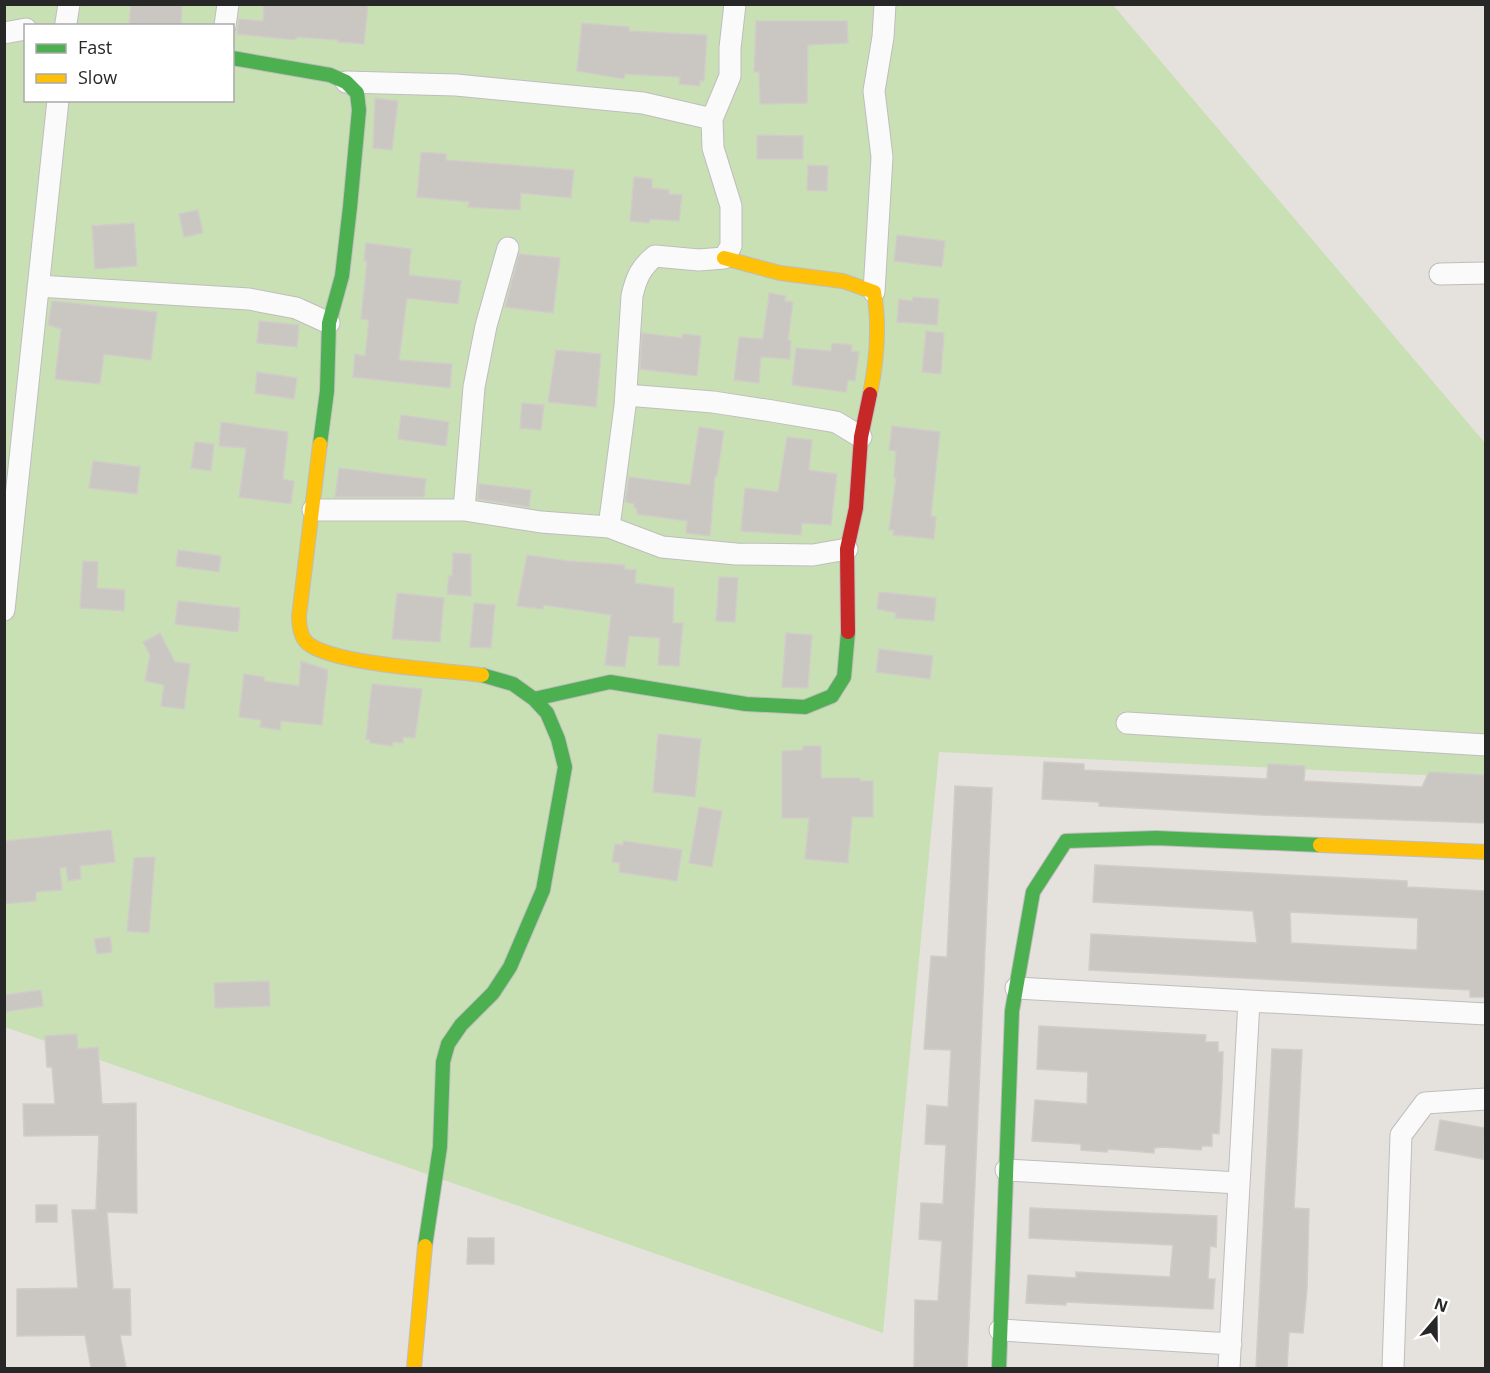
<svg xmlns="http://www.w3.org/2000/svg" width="1490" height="1373" font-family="'Open Sans',sans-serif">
  <rect width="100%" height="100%" fill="#e5e1dc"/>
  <path fill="#c9e0b5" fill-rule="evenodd" d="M 5,5 L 1113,5 L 1485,443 L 1485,778 L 939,752 L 883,1333 L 5,1027 ZM 26,26 L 232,26 L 232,100 L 26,100 Z"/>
  <path fill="#cac7c3" stroke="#d0cdc8" stroke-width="1.5" fill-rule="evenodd" d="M 131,4 L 182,4 L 181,26 L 129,26 Z
    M 264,4 L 368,4 L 364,44 L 338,42 L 338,40 L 296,37 L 296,40 L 237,34 L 239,19 L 263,21 Z
    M 756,21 L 847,21 L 848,43 L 808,45 L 807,103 L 760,104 L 759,72 L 754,72 Z
    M 582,23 L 629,27 L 629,31 L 707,35 L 704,81 L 700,81 L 700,86 L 679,84 L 680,77 L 625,74 L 624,79 L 577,71 Z
    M 375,98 L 398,101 L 392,150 L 373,148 Z
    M 757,135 L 803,136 L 803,159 L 757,159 Z
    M 421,152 L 446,154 L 446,160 L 574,170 L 571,198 L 521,193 L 520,210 L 468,207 L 469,202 L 417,197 Z
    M 808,165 L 828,166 L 827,191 L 807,190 Z
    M 634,177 L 652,179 L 652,188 L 669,190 L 669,194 L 682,195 L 679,221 L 650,219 L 649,223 L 630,221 Z
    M 198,210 L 203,233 L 184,237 L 179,214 Z
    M 134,223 L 137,266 L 95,269 L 92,226 Z
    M 897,235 L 945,241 L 942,267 L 894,261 Z
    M 366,243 L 411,249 L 409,275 L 461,281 L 458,304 L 407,298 L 399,360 L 452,364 L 450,388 L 353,377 L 355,354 L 365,356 L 369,320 L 361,319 L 367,261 L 364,261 Z
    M 519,254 L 560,258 L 553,313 L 505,307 Z
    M 769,293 L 786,296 L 785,301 L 793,302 L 788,340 L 791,341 L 790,359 L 761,357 L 759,383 L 734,380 L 739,337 L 763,339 Z
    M 913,297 L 939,299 L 937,325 L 897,322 L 899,299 L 912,301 Z
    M 52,301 L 157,312 L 151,360 L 104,354 L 100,384 L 55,379 L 61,329 L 48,325 Z
    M 259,321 L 299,325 L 297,347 L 257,343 Z
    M 926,331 L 944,333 L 941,374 L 922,372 Z
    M 642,333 L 682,338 L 683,334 L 701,336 L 697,376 L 640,369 Z
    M 832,343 L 852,345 L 851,351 L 859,352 L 855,381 L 848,380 L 846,392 L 792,385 L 796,348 L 831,351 Z
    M 556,350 L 601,354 L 596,407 L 548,402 Z
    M 257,372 L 297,378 L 294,399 L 255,393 Z
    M 522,403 L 544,405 L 541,430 L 520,428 Z
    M 401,415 L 449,422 L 446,446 L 398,439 Z
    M 221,422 L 288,432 L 283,479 L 294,481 L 291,504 L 239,497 L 246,448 L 219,446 Z
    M 892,426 L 940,432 L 931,516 L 936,517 L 934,539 L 893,535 L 894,530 L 889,530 L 896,477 L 894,477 L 896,451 L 889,450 Z
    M 699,427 L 724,431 L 717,476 L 715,476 L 710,536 L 686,533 L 687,521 L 637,514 L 637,508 L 634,508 L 634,504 L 625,502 L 629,477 L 690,485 Z
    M 787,437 L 812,440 L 809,470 L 837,474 L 831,525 L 802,523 L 801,535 L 741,531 L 745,488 L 778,492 Z
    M 195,442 L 214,444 L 211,471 L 191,468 Z
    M 93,461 L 140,467 L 137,494 L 89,488 Z
    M 339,468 L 426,479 L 424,497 L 335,497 Z
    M 479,484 L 531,490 L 529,507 L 478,499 Z
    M 178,550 L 221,556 L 219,572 L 176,566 Z
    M 453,553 L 471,554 L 471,596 L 447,594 L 449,576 L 452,576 Z
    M 527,555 L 568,561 L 625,565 L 624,569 L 636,570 L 635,583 L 674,588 L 673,623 L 683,623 L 679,666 L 658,665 L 660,638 L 629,636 L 625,667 L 605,665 L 611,615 L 544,605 L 543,609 L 517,606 Z
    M 83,561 L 98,562 L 97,588 L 125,590 L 124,611 L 80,608 Z
    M 719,577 L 738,578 L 735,622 L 716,621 Z
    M 879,592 L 936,598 L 934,621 L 895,618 L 896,613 L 877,609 Z
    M 397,593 L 444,598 L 440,642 L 392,639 Z
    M 178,601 L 240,608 L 238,632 L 175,624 Z
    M 474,603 L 495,605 L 491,648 L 470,647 Z
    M 160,633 L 175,662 L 190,664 L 184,709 L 161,706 L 164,685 L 145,681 L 150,655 L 143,642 Z
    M 786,633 L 812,635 L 808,687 L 805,688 L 782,687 Z
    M 879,649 L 933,656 L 930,679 L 876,672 Z
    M 301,661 L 328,670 L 322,725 L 281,721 L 280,730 L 260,727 L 261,720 L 239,717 L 244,674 L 264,677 L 264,681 L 299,686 Z
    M 372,684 L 422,689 L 415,738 L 403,737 L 403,743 L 393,742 L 392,746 L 370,743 L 370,740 L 366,739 Z
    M 658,734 L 701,739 L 695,797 L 653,792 Z
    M 803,746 L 821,746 L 821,778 L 860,778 L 860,781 L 873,781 L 873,817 L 852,817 L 848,863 L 805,859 L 809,818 L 782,818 L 782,751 L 803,750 Z
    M 1044,762 L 1084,764 L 1084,770 L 1267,779 L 1268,764 L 1305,766 L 1304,781 L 1422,787 L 1429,772 L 1485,775 L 1485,823 L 1263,815 L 1099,806 L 1099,802 L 1042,799 Z
    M 955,786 L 992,788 L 967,1368 L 914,1368 L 915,1300 L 938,1301 L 942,1241 L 919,1239 L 921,1203 L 943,1204 L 946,1145 L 925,1144 L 927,1105 L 948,1107 L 951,1050 L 924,1049 L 931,956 L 947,957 Z
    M 699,807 L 722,811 L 712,867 L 689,863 Z
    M 111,830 L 115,862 L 80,866 L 81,879 L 68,881 L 66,867 L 60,868 L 62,890 L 36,892 L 36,901 L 4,904 L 4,841 Z
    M 623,841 L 682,850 L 677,881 L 619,872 L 620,863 L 612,862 L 615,844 L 623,845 Z
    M 155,857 L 149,933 L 127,931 L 134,858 Z
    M 1095,865 L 1407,881 L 1407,887 L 1485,891 L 1485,997 L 1470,997 L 1470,990 L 1089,970 L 1091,934 L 1257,943 L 1253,911 L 1093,902 ZM 1290,912 L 1418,918 L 1417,950 L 1291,943 Z
    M 110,937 L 112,952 L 97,954 L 94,939 Z
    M 269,981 L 270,1006 L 215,1008 L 214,983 Z
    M 41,990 L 43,1006 L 4,1012 L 4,995 Z
    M 1039,1026 L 1206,1035 L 1205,1042 L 1218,1042 L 1218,1052 L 1223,1052 L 1222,1084 L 1219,1134 L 1212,1133 L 1212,1146 L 1202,1146 L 1201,1150 L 1164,1147 L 1154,1148 L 1154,1153 L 1108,1149 L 1107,1152 L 1081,1150 L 1081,1144 L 1032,1141 L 1035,1100 L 1087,1104 L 1088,1072 L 1037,1069 Z
    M 77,1034 L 78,1049 L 98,1047 L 102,1104 L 136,1103 L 137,1213 L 107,1212 L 113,1289 L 130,1289 L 131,1335 L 120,1335 L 126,1368 L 91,1368 L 85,1335 L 17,1336 L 17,1289 L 78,1288 L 72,1210 L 96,1210 L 99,1135 L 24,1136 L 23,1104 L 55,1104 L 52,1067 L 47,1067 L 45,1036 Z
    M 1272,1049 L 1302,1050 L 1294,1208 L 1309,1209 L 1307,1288 L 1303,1333 L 1289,1332 L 1287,1368 L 1256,1368 Z
    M 1440,1120 L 1485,1128 L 1483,1159 L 1435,1150 Z
    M 36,1205 L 57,1205 L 57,1222 L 36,1222 Z
    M 1030,1208 L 1217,1216 L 1216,1247 L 1210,1246 L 1208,1279 L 1215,1279 L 1213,1309 L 1066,1302 L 1066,1305 L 1026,1303 L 1028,1275 L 1076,1278 L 1076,1272 L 1170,1277 L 1173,1245 L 1029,1238 Z
    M 468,1238 L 494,1238 L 494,1264 L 467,1264 Z"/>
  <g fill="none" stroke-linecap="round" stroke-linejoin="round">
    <g stroke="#bfbdbe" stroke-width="23">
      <path id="street" d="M 66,23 L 69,4
        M 225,26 L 228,4
        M 4,33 L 26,29
        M 346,82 L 456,85 L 643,103 L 712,119
        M 1440,274 L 1486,273
        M 38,286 L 249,299 L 296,308 L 329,323
        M 874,292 L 882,157 L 874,91 L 883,37 L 885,4
        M 626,395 L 713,402 L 772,411 L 836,422 L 861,437
        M 313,510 L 464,510 L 541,522 L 609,527 L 662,547 L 736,554 L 813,555 L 847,549
        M 464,510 L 474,387 L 486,326 L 508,248
        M 609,527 L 625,406 L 632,296 C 636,278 641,267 655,256 L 699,260 L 724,258 L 731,246 L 731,206 L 713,148 L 712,119 L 730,76 L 730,48 L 735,4
        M 4,610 L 58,100
        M 1127,723 L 1486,745
        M 1016,988 L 1486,1014
        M 1006,1170 L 1239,1183
        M 1000,1330 L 1231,1344
        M 1229,1368 L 1249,1001
        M 1393,1368 L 1401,1135 L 1425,1103 L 1486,1099"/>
    </g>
    <g stroke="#bfbdbe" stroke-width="16">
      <path id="fast" d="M 232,58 L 330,75 L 346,82 L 357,93 L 359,110 L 350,207 L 342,276 L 329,323 L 327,391 L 320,444
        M 534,699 L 610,682 L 746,704 L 805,707 L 832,696 L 844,677 L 848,632
        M 425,1246 L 440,1147 L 443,1062 L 448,1044 L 461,1025 L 493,993 L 510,967 L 543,890 L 565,767 L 558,739 L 547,713 L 534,699 L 513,684 L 482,675
        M 999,1368 L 1012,1011 L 1033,892 L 1066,841 L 1156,838 L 1320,845"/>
    </g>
    <g stroke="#bfbdbe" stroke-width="16">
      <path id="slow" d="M 724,258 L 780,273 L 843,281 L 874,292 C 880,327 877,360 870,394
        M 320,444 L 299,616 C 299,626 300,639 310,645 C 340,665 443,670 482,675
        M 1320,845 L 1486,852
        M 414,1368 L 425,1246"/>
    </g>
    <g stroke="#bfbdbe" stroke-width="16">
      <path id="jam" d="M 848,632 L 847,549 L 856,508 L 861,437 L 870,394"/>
    </g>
    <use href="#street" stroke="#fbfafa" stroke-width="21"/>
    <use href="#fast" stroke="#4caf50" stroke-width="14"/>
    <use href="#slow" stroke="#ffc107" stroke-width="14"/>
    <use href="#jam" stroke="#c62828" stroke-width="14"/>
  </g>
  <rect width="1490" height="1373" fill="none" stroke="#272727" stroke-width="12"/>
  <rect x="24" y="24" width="210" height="78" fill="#ffffff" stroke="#a9a9a9" stroke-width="1.5"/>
  <rect x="36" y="44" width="30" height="9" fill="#4caf50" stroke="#a9a9a9" stroke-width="1.5"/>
  <text x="78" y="54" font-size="18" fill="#272727">Fast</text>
  <rect x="36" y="74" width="30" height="9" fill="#ffc107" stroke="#a9a9a9" stroke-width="1.5"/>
  <text x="78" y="84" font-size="18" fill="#272727">Slow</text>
  <g transform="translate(1436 1319) rotate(20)" stroke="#ffffff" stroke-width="4.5" paint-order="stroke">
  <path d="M0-4.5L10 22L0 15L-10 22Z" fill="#272727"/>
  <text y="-9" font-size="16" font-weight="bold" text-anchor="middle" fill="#272727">N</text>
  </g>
</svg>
